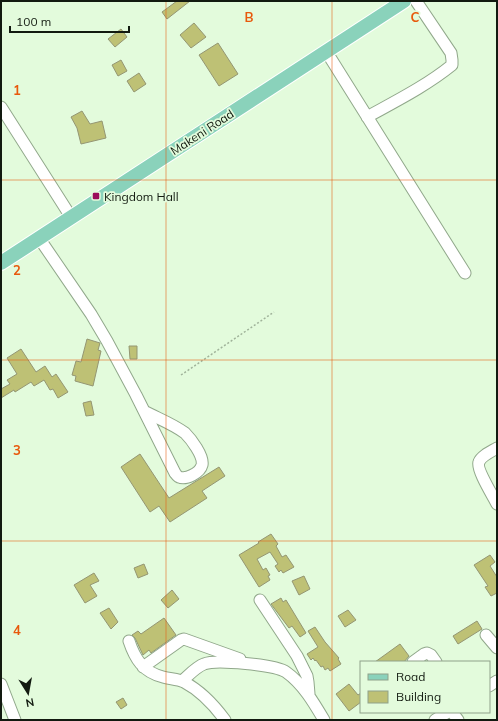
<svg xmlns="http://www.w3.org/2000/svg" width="498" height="721" font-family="Mulish,sans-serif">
  <rect width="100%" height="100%" fill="#e3fbdc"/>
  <path fill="#bec175" stroke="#949673" d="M 177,1 L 190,1 L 167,19 L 162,12 Z
    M 194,23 L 206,37 L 191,48 L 180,35 Z
    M 121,29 L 127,37 L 115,47 L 108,39 Z
    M 218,43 L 238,74 L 219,86 L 199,55 Z
    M 121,60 L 127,71 L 118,76 L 112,65 Z
    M 139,73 L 146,84 L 134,92 L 127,81 Z
    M 82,111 L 90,124 L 102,121 L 106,138 L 81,144 L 77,128 L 71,117 Z
    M 87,339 L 100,343 L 98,350 L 101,351 L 93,386 L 75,381 L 76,376 L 72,375 L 76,361 L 81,362 Z
    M 129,346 L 137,346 L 137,359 L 130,359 Z
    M 21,349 L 36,372 L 45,366 L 52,377 L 56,374 L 68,392 L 58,398 L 53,389 L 50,390 L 44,380 L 34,386 L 31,382 L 15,392 L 14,390 L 1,398 L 1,389 L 10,384 L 7,380 L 17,374 L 7,358 Z
    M 91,401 L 94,415 L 86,416 L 83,403 Z
    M 140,454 L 169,498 L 219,467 L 225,476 L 202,491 L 207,498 L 170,522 L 159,506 L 150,512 L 121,467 Z
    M 271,534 L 278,544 L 276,546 L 282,557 L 286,555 L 294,567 L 283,573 L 281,570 L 279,572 L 275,566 L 278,564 L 270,552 L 257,559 L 263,570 L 266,568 L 270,575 L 268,576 L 270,580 L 259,587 L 239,555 L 259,543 L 258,542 Z
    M 490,555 L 495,562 L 490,566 L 497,577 L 497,593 L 491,596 L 485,587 L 488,586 L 474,565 Z
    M 144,564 L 148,574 L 138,578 L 134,568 Z
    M 94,573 L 99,581 L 90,585 L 97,596 L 85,603 L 74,585 Z
    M 304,576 L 310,589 L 299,595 L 292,581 Z
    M 172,590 L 179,599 L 168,608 L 161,600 Z
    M 281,598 L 283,602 L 286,600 L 306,633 L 300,637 L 292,626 L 289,628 L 271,604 Z
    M 109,608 L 118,622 L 111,629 L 100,613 Z
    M 348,610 L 356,620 L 345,627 L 338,616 Z
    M 164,618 L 176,635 L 151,653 L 149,650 L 143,655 L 135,638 L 132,635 L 138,631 L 141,634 Z
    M 477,621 L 482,629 L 458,644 L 453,636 Z
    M 315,627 L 325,642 L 339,658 L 338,659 L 341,664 L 330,671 L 328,668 L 325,670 L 323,666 L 321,667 L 316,660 L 315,661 L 313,658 L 311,660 L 307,654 L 318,647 L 308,631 Z
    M 400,644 L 409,656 L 404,662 L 375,662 Z
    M 349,684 L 358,695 L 361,693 L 361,702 L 349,711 L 336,694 Z
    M 123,698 L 127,705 L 121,709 L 116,702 Z"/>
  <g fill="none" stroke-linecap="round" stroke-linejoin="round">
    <g stroke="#91a88b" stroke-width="13">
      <path id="minor" d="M 326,51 L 465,273
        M 1,107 L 71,217
        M 367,117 C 396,101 426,86 452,65 L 452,60 L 451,53 L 416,1
        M 39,238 L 91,314 L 107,341 L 136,395 L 175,473 C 175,473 178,477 179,477 C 186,480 200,473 202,465 C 204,456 191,439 185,433 C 173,424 157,418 144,411
        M 497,448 C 492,451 481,456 479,462 C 476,469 493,496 497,504
        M 260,600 L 297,656 L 307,676 L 308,682 L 309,694
        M 486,635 L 497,648
        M 129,641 C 135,659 143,672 163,677 C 170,679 178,679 184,682 C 201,691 214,705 225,720
        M 413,662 L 424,654 L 427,653 L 431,655 L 436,662
        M 143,667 L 181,640 L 184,639 L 240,659
        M 182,681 C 189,675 196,667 204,664 C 216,659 276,665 286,672 C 303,684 314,703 324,720
        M 1,684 L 15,720
        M 489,686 L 497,681
        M 452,712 L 458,720
        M 435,720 L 448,712"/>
    </g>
    <g stroke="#fff" stroke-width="16">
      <path id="major" d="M 1,263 L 404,1"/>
    </g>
    <path stroke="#a0b39a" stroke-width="1.5" stroke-dasharray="2 2" stroke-linecap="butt" d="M 181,375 L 274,312"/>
    <use href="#minor" stroke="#fff" stroke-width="11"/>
    <use href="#major" stroke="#8ad2bb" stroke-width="14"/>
  </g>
  <path fill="none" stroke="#e8590c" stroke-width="1" stroke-opacity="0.55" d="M 166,1 L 166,720M 332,1 L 332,720M 1,180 L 497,180M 1,360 L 497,360M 1,541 L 497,541"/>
  <rect fill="#9c0e5c" stroke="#e3fbdc" stroke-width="1.5" x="92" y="192" width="8" height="8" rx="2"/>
  <g text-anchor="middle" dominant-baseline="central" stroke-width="3.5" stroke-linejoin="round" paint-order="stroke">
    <g font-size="12" fill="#121a10" stroke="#e3fbdc">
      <text transform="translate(202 132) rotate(-33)">Makeni Road</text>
    </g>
    <g font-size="12" fill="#121a10" stroke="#e3fbdc" text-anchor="start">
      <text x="104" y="196">Kingdom Hall</text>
    </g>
  </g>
  <g font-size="13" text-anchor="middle" font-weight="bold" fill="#e8590c" stroke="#e3fbdc" stroke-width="3.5" stroke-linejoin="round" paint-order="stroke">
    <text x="249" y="22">B</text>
    <text x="415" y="22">C</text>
    <text x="17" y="95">1</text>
    <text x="17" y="275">2</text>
    <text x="17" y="455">3</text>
    <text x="17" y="635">4</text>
  </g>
  <rect width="498" height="721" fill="none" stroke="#121a10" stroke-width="4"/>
  <rect x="360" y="661" width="130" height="52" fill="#e3fbdc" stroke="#8fa18a"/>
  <rect x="368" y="674" width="20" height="6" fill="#8ad2bb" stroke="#8fa18a"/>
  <text x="396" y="681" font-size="12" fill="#121a10">Road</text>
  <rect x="368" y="691" width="20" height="12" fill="#bec175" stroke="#8fa18a"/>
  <text x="396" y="701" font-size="12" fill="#121a10">Building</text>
  <g transform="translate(28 693) rotate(169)" stroke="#e3fbdc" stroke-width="3" paint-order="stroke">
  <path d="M0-3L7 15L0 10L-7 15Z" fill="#121a10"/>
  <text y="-6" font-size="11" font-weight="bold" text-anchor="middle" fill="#121a10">N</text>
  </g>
  <path d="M10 26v6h119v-6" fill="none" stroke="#121a10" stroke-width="2"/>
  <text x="16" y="26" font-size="12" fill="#121a10" stroke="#e3fbdc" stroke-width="3" paint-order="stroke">100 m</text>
</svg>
